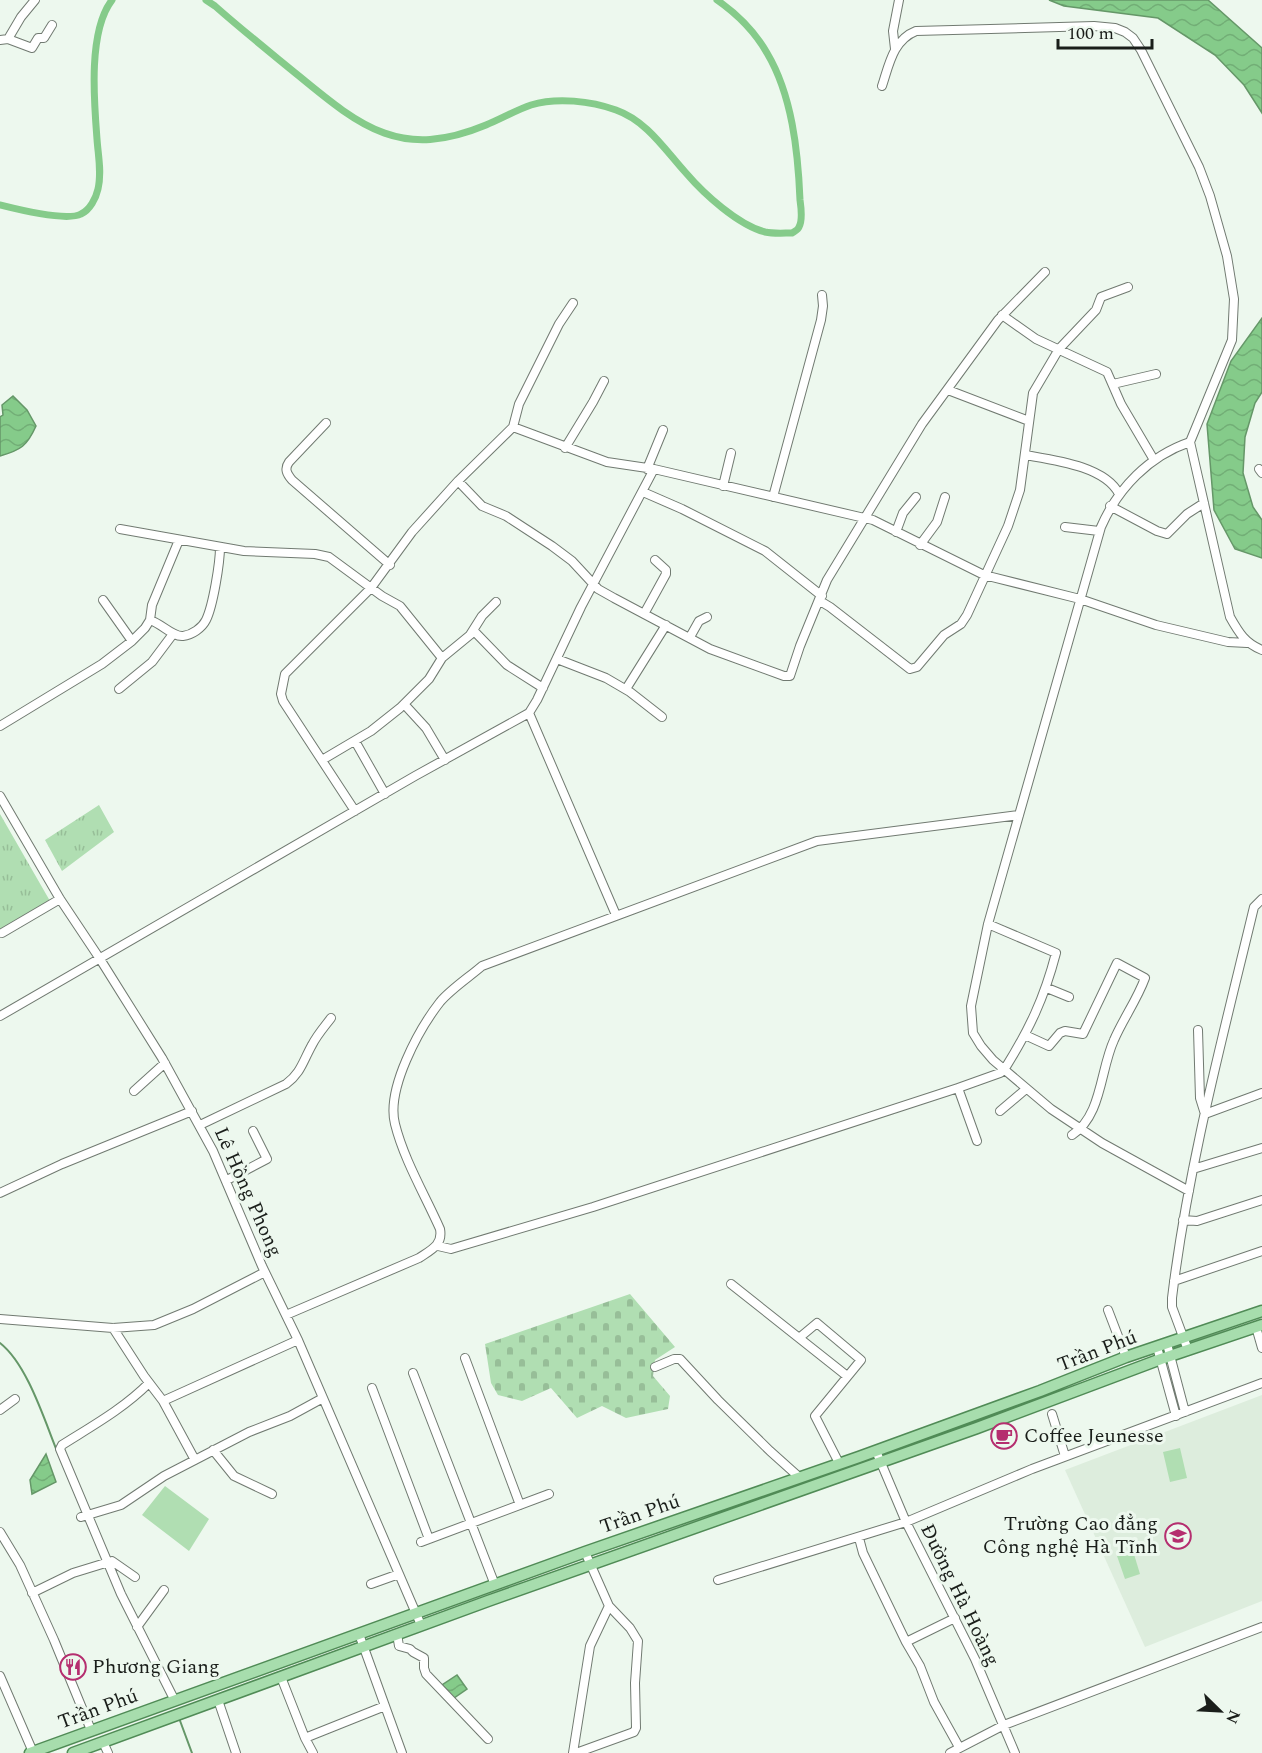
<svg xmlns="http://www.w3.org/2000/svg" width="1262" height="1753" font-family="Spectral,serif">
  <defs>
    <pattern id="cemetery-stones" width="16" height="16" patternUnits="userSpaceOnUse" patternTransform="scale(1.5)"><rect width="16" height="16" fill="#b0deb2"/><path d="M2 7V4a2 2 0 0 1 4 0v3zM10 15v-3a2 2 0 0 1 4 0v3z" fill="#97be98"/></pattern>
    <pattern id="park-tufts" width="24" height="20" patternUnits="userSpaceOnUse" patternTransform="scale(1.5)"><rect width="24" height="20" fill="#b0deb2"/><path d="M3 7l-1-3M5 7V3M7 7l1-3M15 17l-1-3M17 17v-4M19 17l1-3" fill="none" stroke="#97be98"/></pattern>
    <pattern id="water-waves" width="16" height="10" patternUnits="userSpaceOnUse" patternTransform="scale(1.5)"><rect width="16" height="10" fill="#85cb8a"/><path d="M0 5q4-4 8 0t8 0" fill="none" stroke="#72ae76"/></pattern>
  </defs>
  <rect width="100%" height="100%" fill="#edf8ee"/>
  <path fill="#ddeddd" d="M 1262,1395 L 1262,1601 L 1145,1647 L 1065,1470 Z"/>
  <path fill="#b0deb2" d="M 1180,1448 L 1187,1478 L 1170,1482 L 1163,1452 Z
    M 165,1486 L 209,1519 L 189,1551 L 142,1515 Z
    M 1133,1551 L 1140,1574 L 1125,1579 L 1117,1556 Z"/>
  <path fill="url(#cemetery-stones)" d="M 630,1294 L 675,1347 L 655,1360 L 653,1376 L 670,1396 L 668,1409 L 626,1418 L 602,1406 L 577,1418 L 551,1388 L 522,1401 L 498,1395 L 491,1383 L 485,1344 Z"/>
  <path fill="url(#park-tufts)" d="M 99,805 L 114,832 L 62,871 L 45,840 Z
    M 0,814 L 50,901 L 0,930 Z"/>
  <path fill="url(#water-waves)" stroke="#659768" stroke-width="1.5" d="M 1049,0 L 1208,0 L 1262,48 L 1262,113 L 1244,85 L 1215,55 L 1158,18 L 1064,6 Z
    M 1262,318 L 1262,392 L 1255,403 L 1245,437 L 1243,473 L 1253,507 L 1262,520 L 1262,558 L 1235,549 L 1214,510 L 1207,424 L 1231,361 Z
    M 13,396 L 27,410 L 36,426 C 27,446 21,450 0,456 L 0,417 L 3,415 L 2,405 Z
    M 46,1454 L 56,1482 L 32,1494 L 30,1480 Z
    M 457,1675 L 467,1689 L 454,1698 L 442,1685 Z"/>
  <g fill="none" stroke-linecap="round" stroke-linejoin="round">
    <path stroke="#659768" stroke-width="2" d="M 0,1343 C 27,1364 44,1419 57,1451
      M 179,1718 L 192,1753"/>
    <path stroke="#85cb8a" stroke-width="7" d="M 206,0 L 215,6 C 242,30 271,53 299,76 C 362,128 402,160 486,125 C 501,119 516,110 531,105 C 557,97 591,101 616,110 C 647,121 665,150 686,173 C 704,194 738,225 765,232 C 774,234 784,233 792,233 C 795,231 798,230 799,227 C 803,220 801,207 800,200 C 798,151 792,95 767,53 C 755,32 737,14 717,0
      M 0,205 C 16,209 66,222 81,214 C 90,210 96,198 98,189 C 102,172 98,155 97,139 C 94,101 88,31 112,0"/>
    <g stroke="#717a71" stroke-width="10">
      <path id="minor" d="M 8,39 L 32,48 L 38,38 L 44,38 L 52,25
        M 0,40 L 8,39 L 21,17 L 35,0
        M 895,49 L 893,31 L 899,0
        M 882,86 C 889,65 893,40 916,31 L 1094,26 L 1115,28 L 1125,32 L 1133,38 L 1141,50 L 1199,167 L 1210,196 L 1227,256 L 1234,299 L 1232,340 L 1190,442 L 1230,617 C 1239,633 1245,643 1262,650
        M 1002,315 L 1036,339 L 1107,372 L 1121,404 L 1154,460
        M 1113,384 L 1156,374
        M 948,390 L 1029,421
        M 326,423 L 289,462 C 284,469 287,474 292,480 L 390,565
        M 513,427 L 607,462 L 654,469 L 873,520 L 984,575 L 1080,599 L 1156,625 L 1228,642 L 1247,643
        M 565,448 L 593,402 L 604,381
        M 1025,455 C 1053,460 1105,466 1119,494
        M 647,469 L 663,430
        M 1259,469 L 1262,473
        M 458,481 L 482,506 L 506,516 L 552,546 L 572,561 L 598,589 L 614,598 L 710,649 L 784,676 L 790,676 L 800,646 L 827,580 L 922,424 L 998,320 L 1045,272
        M 723,486 L 731,453
        M 643,492 L 682,509 L 765,551 L 822,596
        M 773,497 L 821,320 L 823,306 L 822,295
        M 1110,506 L 1157,531 L 1167,534 L 1187,514 L 1204,503
        M 1065,527 L 1099,531
        M 120,529 L 244,551 L 315,554 L 329,557 L 382,596 L 400,606 L 442,658
        M 896,532 L 903,513 L 916,497
        M 920,545 L 937,522 L 945,497
        M 103,600 L 132,641
        M 820,601 L 830,607 L 910,669 L 917,667 L 944,635 L 961,624 L 967,615 L 1008,526 L 1020,490 L 1033,393 L 1059,349 L 1096,310 L 1101,297 L 1128,287
        M 644,614 L 666,574 L 666,570 L 655,560
        M 150,620 C 162,624 173,637 183,636 C 192,635 202,628 206,620 C 213,606 220,563 220,547
        M 474,631 L 507,665 L 543,688
        M 690,637 L 699,621 L 707,617
        M 557,659 L 606,678 L 630,692 L 662,717
        M 119,689 L 152,662 L 173,634
        M 626,689 L 666,625
        M 404,704 L 426,728 L 445,760
        M 529,713 L 616,915
        M 0,726 L 102,664 L 132,641 L 145,628 L 150,620 L 152,605 L 179,540
        M 355,741 L 385,794
        M 322,760 L 371,731 L 400,708 L 429,679 L 442,658 L 470,635 L 482,616 L 496,602
        M 0,796 L 60,899 L 100,959 L 162,1058 L 213,1151 L 262,1266 L 298,1340 L 421,1625
        M 355,811 L 283,701 L 281,694 L 285,674 L 371,588 L 412,532 L 458,481 L 513,427 L 519,404 L 559,324 L 573,303
        M 2,933 L 60,899
        M 1047,988 L 1069,997
        M 0,1016 L 415,776 L 529,713 L 537,700 L 581,607 L 654,469
        M 1198,1030 L 1200,1098 L 1205,1114 L 1262,1093
        M 1025,1035 L 1049,1046 L 1060,1033 L 1065,1031 L 1083,1034 L 1117,963 L 1145,978 C 1137,1000 1123,1019 1114,1040 C 1100,1070 1102,1116 1072,1135
        M 134,1091 L 165,1063
        M 1000,1111 L 1026,1089
        M 200,1125 L 286,1084 C 301,1073 303,1061 312,1045 C 317,1035 325,1026 331,1018
        M 977,1141 L 958,1088 L 1000,1073 L 1004,1070 C 1029,1030 1044,999 1056,953 L 988,924
        M 1193,1169 L 1262,1148
        M 227,1180 L 267,1159 L 253,1131
        M 1189,1191 L 1102,1143 L 1051,1109 L 993,1060 L 981,1046 L 973,1033 L 971,1006 L 988,924 L 1101,527 C 1118,488 1149,456 1190,442
        M 0,1193 L 62,1164 L 192,1111
        M 1183,1220 L 1197,1221 L 1262,1200
        M 438,1246 L 451,1249 L 593,1207 L 958,1088
        M 1174,1281 L 1262,1251
        M 731,1284 L 847,1376
        M 1108,1310 L 1126,1357
        M 286,1315 L 419,1258 C 431,1250 443,1245 440,1229 C 425,1195 404,1160 395,1124 C 386,1089 419,1029 440,1002 C 451,989 468,978 482,966 L 817,841 L 1019,815
        M 0,1319 L 113,1328 L 154,1325 L 193,1309 L 265,1272
        M 1256,1327 L 1262,1348
        M 113,1328 L 144,1376 L 163,1401 L 195,1460
        M 799,1338 L 817,1323 L 861,1360 L 815,1416 L 839,1463
        M 1167,1344 L 1185,1412
        M 1157,1347 L 1176,1416
        M 1188,1350 L 1172,1307 L 1172,1298 C 1188,1166 1223,1036 1254,907 L 1262,899
        M 465,1358 L 520,1505
        M 655,1367 L 674,1359 L 680,1359 L 718,1400 L 770,1451 L 799,1477
        M 413,1373 L 495,1585
        M 149,1383 C 123,1409 92,1426 62,1445 L 60,1449 L 121,1594 L 175,1701
        M 372,1388 L 429,1539
        M 163,1401 L 298,1340
        M 0,1410 L 15,1399
        M 1052,1414 L 1065,1456
        M 213,1450 L 234,1476 L 272,1494
        M 876,1451 L 906,1522 L 975,1659 L 1015,1753
        M 81,1517 L 121,1505 L 164,1476 L 249,1432 L 290,1416 L 323,1398
        M 0,1532 L 20,1565 L 54,1640 L 91,1730
        M 859,1538 L 863,1553 L 906,1642 L 920,1666 L 934,1702 L 959,1747
        M 421,1542 L 549,1494
        M 718,1580 L 906,1522 L 1032,1469 L 1262,1383
        M 371,1584 L 399,1574
        M 32,1593 L 73,1573 L 112,1561 L 135,1577
        M 137,1627 L 164,1590
        M 359,1634 L 402,1753
        M 397,1634 L 399,1646 L 410,1649 L 413,1652 L 424,1658 L 424,1668 L 426,1674 L 488,1739
        M 906,1642 L 955,1618
        M 0,1676 L 33,1752
        M 281,1677 L 305,1738 L 385,1706
        M 218,1700 L 236,1753
        M 305,1738 L 313,1753
        M 103,1742 L 108,1753
        M 573,1753 L 590,1646 L 609,1606 L 585,1552
        M 576,1753 L 634,1732 L 636,1728 L 635,1683 L 638,1641 L 630,1628 L 609,1606
        M 950,1753 L 1004,1725 L 1262,1627"/>
    </g>
    <g stroke="#508b56" stroke-width="13">
      <path id="major" d="M 30,1753 L 585,1552 L 859,1457 L 1040,1391 L 1126,1357 L 1262,1311
        M 73,1753 L 488,1601 L 977,1428 L 1161,1359 L 1262,1325"/>
    </g>
    <use href="#minor" stroke="#fff" stroke-width="8"/>
    <use href="#major" stroke="#a7ddad" stroke-width="10"/>
  </g>
  <defs>
    <g id="cafe-ring" transform="scale(1.35)"><circle r="9.5" fill="#edf8ee" stroke="#b52e6f" stroke-width="1.5"/><path d="M-5.5-4.5H6V0H3Q3 3.5 0 3.5H-2.5Q-5.5 3.5-5.5 0ZM3-3.2v2h1.7v-2ZM-6 4.5H4V6H-6Z" fill="#b52e6f"/></g>
    <g id="university-ring" transform="scale(1.35)"><circle r="9.5" fill="#edf8ee" stroke="#b52e6f" stroke-width="1.5"/><path d="M0-5L7-2L0 1L-7-2ZM-4 1L0 2.5L4 1V4Q0 6-4 4Z" fill="#b52e6f"/></g>
    <g id="restaurant-ring" transform="scale(1.35)"><circle r="9.5" fill="#edf8ee" stroke="#b52e6f" stroke-width="1.5"/><path d="M-5-6h1v4h1v-4h1v4h1v-4h1v5L-1.5 .5V6h-2V.5L-5-1ZM5-6V6H3V1.5H1.5Q1.5-4 5-6Z" fill="#b52e6f"/></g>
  </defs>
  <g fill-rule="evenodd">
    <use href="#cafe-ring" x="1004" y="1436"/>
    <use href="#university-ring" x="1178" y="1536"/>
    <use href="#restaurant-ring" x="73" y="1667"/>
  </g>
  <g text-anchor="middle" dominant-baseline="central" stroke-width="6" stroke-linejoin="round" paint-order="stroke">
    <g font-size="20" fill="#1a1e1a" stroke="#edf8ee">
      <text transform="translate(248 1192) rotate(66)">Lê Hồng Phong</text>
      <text transform="translate(1097 1351) rotate(-21)">Trần Phú</text>
      <text transform="translate(640 1514) rotate(-19)">Trần Phú</text>
      <text transform="translate(960 1595) rotate(64)">Đường Hà Hoàng</text>
      <text transform="translate(98 1709) rotate(-20)">Trần Phú</text>
    </g>
    <g font-size="20" fill="#1a1e1a" stroke="#edf8ee" text-anchor="start">
      <text x="1024" y="1436">Coffee Jeunesse</text>
      <text x="1158" y="1524" text-anchor="end">Trường Cao đẳng<tspan x="1158" dy="23">Công nghệ Hà Tĩnh</tspan></text>
      <text x="92" y="1667">Phương Giang</text>
    </g>
  </g>
  <g transform="translate(1220 1711) rotate(114)" stroke="#edf8ee" stroke-width="4.5" paint-order="stroke">
  <path d="M0-4.5L10 22L0 15L-10 22Z" fill="#1a1e1a"/>
  <text y="-9" font-size="16" font-weight="bold" text-anchor="middle" fill="#1a1e1a">N</text>
  </g>
  <path d="M1058 39v9h94v-9" fill="none" stroke="#1a1e1a" stroke-width="3"/>
  <text x="1067" y="39" font-size="18" fill="#1a1e1a" stroke="#edf8ee" stroke-width="4.5" paint-order="stroke">100 m</text>
</svg>
